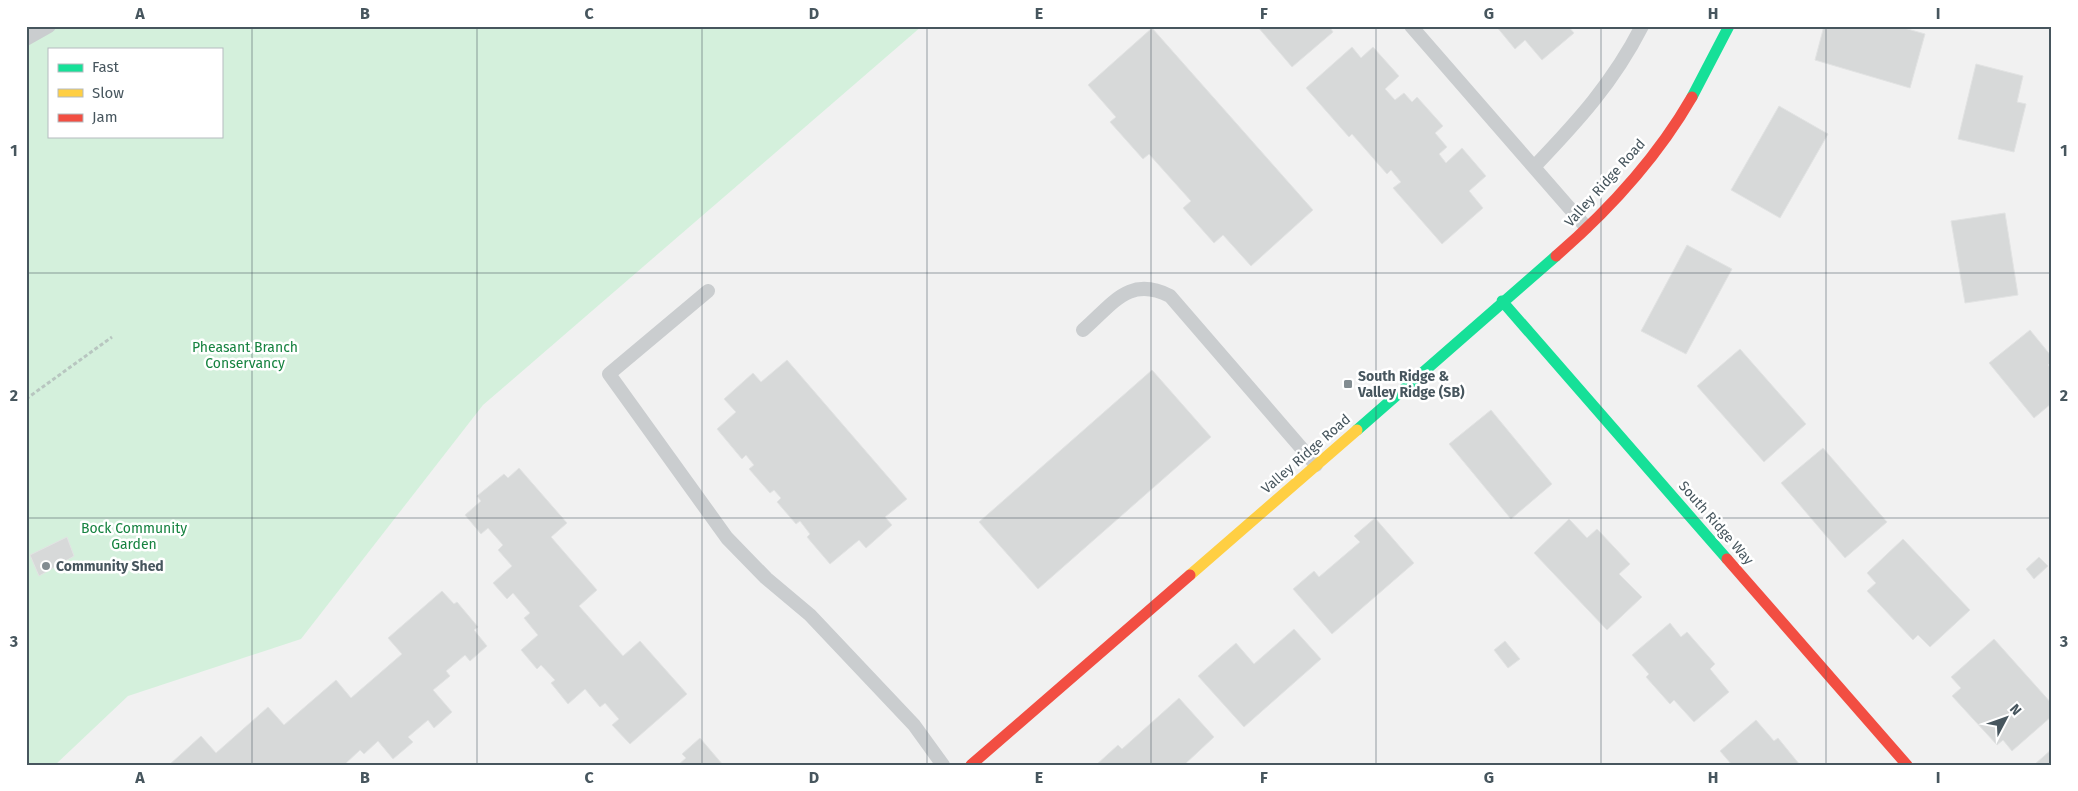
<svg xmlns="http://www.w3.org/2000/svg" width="2078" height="791" font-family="'Fira Sans',sans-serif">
  <rect width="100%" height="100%" fill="#f1f1f1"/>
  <path fill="#d4f0dc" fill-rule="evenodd" d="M 26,26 L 922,26 L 483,405 L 301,639 L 128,696 L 55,765 L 26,765 ZM 49,49 L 221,49 L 221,136 L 49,136 Z"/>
  <path fill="#d7d9d9" stroke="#e2e3e3" d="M 1257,26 L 1329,26 L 1333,32 L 1292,67 Z
    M 1496,26 L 1568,26 L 1574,33 L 1542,60 L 1525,40 L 1515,49 Z
    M 1824,26 L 1897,26 L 1925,34 L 1910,88 L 1815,60 Z
    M 1152,28 L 1313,210 L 1251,266 L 1223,235 L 1214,243 L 1183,208 L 1191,201 L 1149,154 L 1143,159 L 1110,122 L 1116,117 L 1088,85 Z
    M 1352,47 L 1361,58 L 1373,47 L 1399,76 L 1385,89 L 1395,100 L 1404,93 L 1412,102 L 1417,97 L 1443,126 L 1435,133 L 1447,147 L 1439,154 L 1446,163 L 1462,148 L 1486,176 L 1469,191 L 1483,208 L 1442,244 L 1393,188 L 1401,182 L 1391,170 L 1387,174 L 1352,134 L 1349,137 L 1306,88 Z
    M 1976,64 L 2023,76 L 2017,102 L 2026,104 L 2014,152 L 1958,139 Z
    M 1779,106 L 1828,134 L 1780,218 L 1731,190 Z
    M 2005,213 L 2018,295 L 1965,303 L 1951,221 Z
    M 1687,245 L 1732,269 L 1686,354 L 1641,331 Z
    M 2030,330 L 2052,357 L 2052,361 L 2048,365 L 2052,370 L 2052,403 L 2034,418 L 1989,363 Z
    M 1740,349 L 1806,424 L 1764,462 L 1697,386 Z
    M 787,360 L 907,499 L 885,517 L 892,525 L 866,548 L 859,540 L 830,564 L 807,537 L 810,534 L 800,521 L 796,524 L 777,502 L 781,498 L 774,490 L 770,493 L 749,469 L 754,465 L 746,455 L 742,459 L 717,429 L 736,412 L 724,399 L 753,373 L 761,382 Z
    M 1152,370 L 1211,437 L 1038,589 L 979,522 Z
    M 1491,410 L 1552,484 L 1511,519 L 1449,444 Z
    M 1823,448 L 1887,522 L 1845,558 L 1781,483 Z
    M 519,468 L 567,523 L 551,537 L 597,590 L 579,606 L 623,656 L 640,641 L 687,694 L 630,744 L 612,725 L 619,719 L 605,703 L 600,707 L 585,689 L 568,704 L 551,683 L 555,680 L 541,665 L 537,669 L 521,650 L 538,635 L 524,618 L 530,613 L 513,593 L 507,599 L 493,583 L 512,566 L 498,550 L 503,545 L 488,528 L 481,534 L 465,515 L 481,501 L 477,496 L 504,474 L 508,478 Z
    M 1375,518 L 1414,563 L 1332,634 L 1293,589 L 1314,571 L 1319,577 L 1360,542 L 1354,536 Z
    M 1569,519 L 1587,538 L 1597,529 L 1630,564 L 1619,574 L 1642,597 L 1607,630 L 1534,553 Z
    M 67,537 L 74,556 L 39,576 L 30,555 Z
    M 1903,539 L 1970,610 L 1930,647 L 1918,635 L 1913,640 L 1867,591 L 1876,583 L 1867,573 Z
    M 2039,557 L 2048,566 L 2034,579 L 2026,569 Z
    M 442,591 L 454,604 L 457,602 L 478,627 L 474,630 L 487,646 L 470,661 L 465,655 L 446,671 L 450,676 L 433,690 L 452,712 L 434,728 L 428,720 L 408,737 L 413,742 L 393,759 L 378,741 L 364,754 L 360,750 L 344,765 L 169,765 L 201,736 L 216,753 L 268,707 L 284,725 L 336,680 L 351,698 L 402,654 L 388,638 Z
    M 1670,623 L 1681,637 L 1687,632 L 1715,664 L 1710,669 L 1729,692 L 1694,722 L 1674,700 L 1670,704 L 1646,677 L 1649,674 L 1632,655 Z
    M 1294,629 L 1321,659 L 1244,727 L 1198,676 L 1236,643 L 1254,664 Z
    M 1994,639 L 2052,704 L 2052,716 L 2012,751 L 2003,740 L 1997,745 L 1952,696 L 1961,688 L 1951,677 Z
    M 1505,641 L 1520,659 L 1508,668 L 1494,650 Z
    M 1179,698 L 1214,737 L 1184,765 L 1096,765 L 1118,745 L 1122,749 Z
    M 1756,720 L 1774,741 L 1778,738 L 1800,765 L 1732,765 L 1720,751 Z
    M 700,738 L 723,765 L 678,765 L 686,758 L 682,754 Z
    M 2052,749 L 2052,765 L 2036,765 L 2035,764 Z"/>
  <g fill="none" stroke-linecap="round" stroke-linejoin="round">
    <path stroke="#b8c6c0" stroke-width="3" stroke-dasharray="4 2.5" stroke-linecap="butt" d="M 26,399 L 112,337"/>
    <path stroke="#cacdcf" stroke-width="14" d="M 1411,26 L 1586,227
      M 26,39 L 49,26
      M 1534,167 C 1577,122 1613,83 1642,26
      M 708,291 L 609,374 L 727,538 L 766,578 L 810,615 L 914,725 L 943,765
      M 1083,330 C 1113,304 1129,275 1170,296 L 1316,465"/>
    <path stroke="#16e098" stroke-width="11" d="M 1692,97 L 1729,26
      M 1502,301 L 1727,559
      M 1357,430 L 1556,256"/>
    <path stroke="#ffcf43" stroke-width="11" d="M 1190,575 L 1357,430"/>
    <path stroke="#f24e42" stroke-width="11" d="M 1556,256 C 1608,211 1658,156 1692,97
      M 1727,559 L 1907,765
      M 971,765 L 1190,575"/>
  </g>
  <path fill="none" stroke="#47565e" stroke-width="1" stroke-opacity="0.55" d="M 252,26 L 252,765M 477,26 L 477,765M 702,26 L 702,765M 927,26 L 927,765M 1151,26 L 1151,765M 1376,26 L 1376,765M 1601,26 L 1601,765M 1826,26 L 1826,765M 26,273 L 2052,273M 26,518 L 2052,518"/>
  <g fill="#828c91" stroke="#fff" stroke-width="2">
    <rect x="1343" y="379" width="10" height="10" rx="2.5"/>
    <circle cx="46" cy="566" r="5"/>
  </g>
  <g text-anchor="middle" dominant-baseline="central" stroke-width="5" stroke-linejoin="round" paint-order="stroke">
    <g font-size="14" fill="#47565e" stroke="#fff">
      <text transform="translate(1605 183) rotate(-48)">Valley Ridge Road</text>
      <text transform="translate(1306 454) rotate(-41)">Valley Ridge Road</text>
      <text transform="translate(1716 523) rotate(49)">South Ridge Way</text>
    </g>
    <g font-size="14" fill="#15823f" stroke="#fff">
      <text x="245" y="347">Pheasant Branch<tspan x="245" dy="16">Conservancy</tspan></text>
      <text x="134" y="528">Bock Community<tspan x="134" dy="16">Garden</tspan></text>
    </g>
    <g font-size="14" font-weight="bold" fill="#47565e" stroke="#fff" text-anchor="start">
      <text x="1358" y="376">South Ridge &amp;<tspan x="1358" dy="16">Valley Ridge (SB)</tspan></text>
      <text x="56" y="566">Community Shed</text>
    </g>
  </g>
  <rect width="2078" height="791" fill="none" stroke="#ffffff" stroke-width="55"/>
  <rect x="48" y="48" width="175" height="90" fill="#ffffff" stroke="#b5bbbf"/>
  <rect x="58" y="64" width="25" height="8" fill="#16e098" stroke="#b5bbbf"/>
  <text x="92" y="72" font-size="15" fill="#47565e">Fast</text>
  <rect x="58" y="89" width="25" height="8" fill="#ffcf43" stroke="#b5bbbf"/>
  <text x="92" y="98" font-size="15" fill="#47565e">Slow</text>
  <rect x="58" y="114" width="25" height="8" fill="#f24e42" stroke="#b5bbbf"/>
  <text x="92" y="122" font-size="15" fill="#47565e">Jam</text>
  <g transform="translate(2006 718) rotate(49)" stroke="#ffffff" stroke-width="4" paint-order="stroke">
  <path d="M0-4L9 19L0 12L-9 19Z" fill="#47565e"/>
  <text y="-8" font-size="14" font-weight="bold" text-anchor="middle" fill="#47565e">N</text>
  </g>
  <rect x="28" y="28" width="2022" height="736" fill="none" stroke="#47565e" stroke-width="2"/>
  <g font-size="16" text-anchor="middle" font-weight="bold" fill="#47565e">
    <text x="140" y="19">A</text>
    <text x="365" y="19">B</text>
    <text x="589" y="19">C</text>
    <text x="814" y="19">D</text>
    <text x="1039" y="19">E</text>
    <text x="1264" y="19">F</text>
    <text x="1489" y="19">G</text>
    <text x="1713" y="19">H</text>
    <text x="1938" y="19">I</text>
    <text x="14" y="156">1</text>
    <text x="2064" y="156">1</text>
    <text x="14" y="401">2</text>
    <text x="2064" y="401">2</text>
    <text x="14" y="647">3</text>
    <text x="2064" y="647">3</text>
    <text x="140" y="783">A</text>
    <text x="365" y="783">B</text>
    <text x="589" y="783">C</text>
    <text x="814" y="783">D</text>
    <text x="1039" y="783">E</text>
    <text x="1264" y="783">F</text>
    <text x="1489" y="783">G</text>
    <text x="1713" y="783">H</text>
    <text x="1938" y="783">I</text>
  </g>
</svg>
